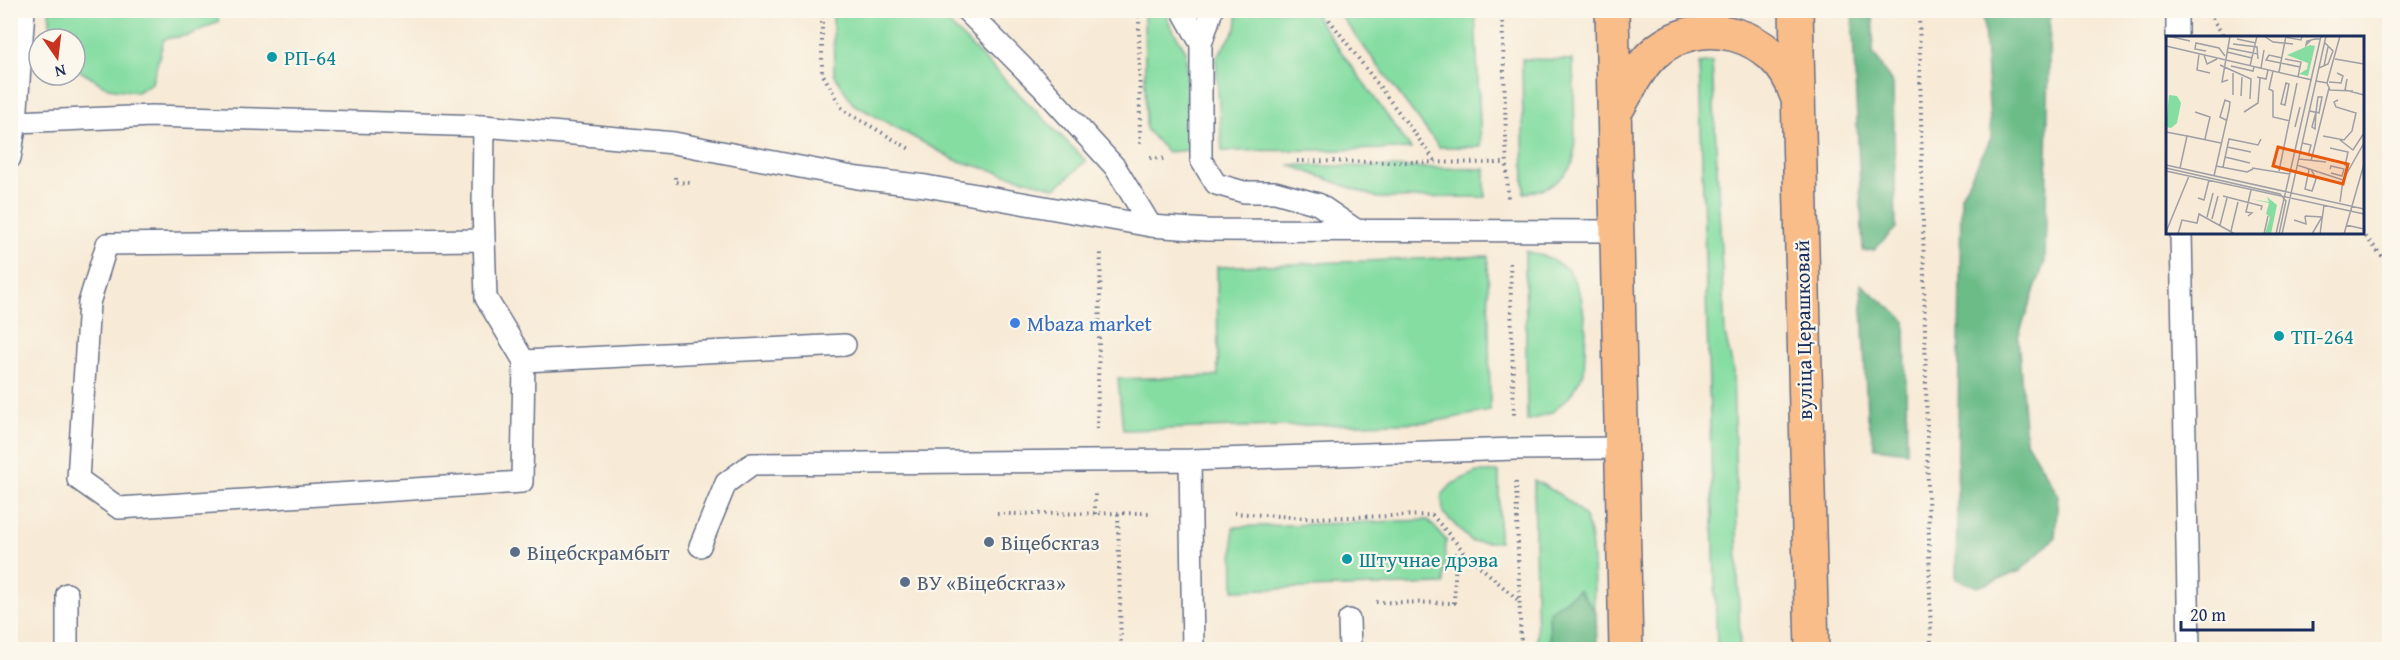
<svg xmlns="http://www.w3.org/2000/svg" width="2400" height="660" font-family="'Gentium Book Plus',serif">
  <rect width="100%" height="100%" fill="#fbf7ec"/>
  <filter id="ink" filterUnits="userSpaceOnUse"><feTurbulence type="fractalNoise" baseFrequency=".0167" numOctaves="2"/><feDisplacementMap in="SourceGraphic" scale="12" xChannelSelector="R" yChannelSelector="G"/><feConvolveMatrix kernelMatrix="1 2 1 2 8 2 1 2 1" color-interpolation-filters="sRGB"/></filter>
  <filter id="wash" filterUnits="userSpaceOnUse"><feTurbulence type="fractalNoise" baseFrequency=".008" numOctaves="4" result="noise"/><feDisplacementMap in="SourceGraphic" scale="24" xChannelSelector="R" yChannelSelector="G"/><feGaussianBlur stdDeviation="1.35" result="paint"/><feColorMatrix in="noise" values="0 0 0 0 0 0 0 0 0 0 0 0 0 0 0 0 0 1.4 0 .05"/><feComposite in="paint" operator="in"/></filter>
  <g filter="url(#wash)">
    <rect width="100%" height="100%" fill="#f7ead6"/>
    <path fill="#85dda2" stroke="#508680" stroke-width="1.5" d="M 1238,10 L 1312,11 L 1411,149 L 1222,151 L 1216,58 L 1236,29 Z
      M 49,11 L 218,11 L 218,22 L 189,35 L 164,39 L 152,83 L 137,92 L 108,88 L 75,68 L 75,39 L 52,39 Z
      M 833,11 L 936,11 L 1086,161 L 1056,188 L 955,160 L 853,104 L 834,74 Z
      M 1144,11 L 1165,11 L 1170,25 L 1186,51 L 1189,150 L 1167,152 L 1146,129 Z
      M 1337,11 L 1475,11 L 1481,147 L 1439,147 Z
      M 1522,59 L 1573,60 C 1573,76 1577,153 1573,162 C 1562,183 1546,190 1524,193 Z
      M 1712,62 L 1725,334 L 1733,369 L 1740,650 L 1717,649 L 1699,64 Z
      M 1289,165 L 1485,169 L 1485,197 L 1378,198 Z
      M 1525,251 L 1547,257 L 1569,270 L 1581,296 L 1586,329 L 1584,373 L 1569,397 L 1551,413 L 1527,421 Z
      M 1488,256 L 1490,411 L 1432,422 L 1123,430 L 1118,379 L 1218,376 L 1217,267 Z
      M 1476,472 L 1499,472 L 1499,542 L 1472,542 L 1443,513 L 1442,495 L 1452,484 Z
      M 1534,480 C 1552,490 1570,499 1583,515 C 1598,534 1593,622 1593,649 L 1537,649 Z
      M 1428,520 L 1446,540 L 1444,584 L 1234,590 L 1233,527 Z"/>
    <path fill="#6cbc88" stroke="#447673" stroke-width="1.5" d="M 1852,11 L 1873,11 L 1873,53 L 1893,85 L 1896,228 L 1874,250 L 1863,251 Z
      M 1983,11 L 2050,11 L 2045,261 L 2018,337 L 2026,441 L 2058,494 L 2055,538 L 2020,571 L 1978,587 L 1956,579 L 1961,196 L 1991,138 Z
      M 1861,284 L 1905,320 L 1907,452 L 1875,448 L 1867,414 Z
      M 1579,590 L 1596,612 L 1597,649 L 1550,649 L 1549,611 Z"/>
  </g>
  <g filter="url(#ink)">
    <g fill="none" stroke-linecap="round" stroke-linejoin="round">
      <g stroke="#687088" stroke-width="24">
        <path id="service" d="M 966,10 L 1041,86 L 1115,167 L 1151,226
          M 1182,10 L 1201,44
          M 1212,10 L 1201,44 L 1201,160 L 1216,184 L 1244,192 L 1275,192 L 1318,204 L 1356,230
          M 2177,10 L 2177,38
          M 16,122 L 152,116 L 484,126 L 674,143 L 858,178 L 926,186 L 1151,226 L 1207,230 L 1617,231
          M 484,126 L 483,207 L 486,298 L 524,361 L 845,345
          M 10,158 L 16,122 L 24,10
          M 2181,232 L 2189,650
          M 484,240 L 107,244 L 89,303 L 78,479 L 119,508 L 522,482 L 524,361
          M 1190,460 L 1193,650
          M 700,546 L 726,483 L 752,464 L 1190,460 L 1515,449 L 1622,448
          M 1349,620 L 1350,650
          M 67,650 L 67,594"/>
      </g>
      <g stroke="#687088" stroke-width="36">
        <path id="primary" d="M 1612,10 L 1626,650
          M 1796,10 L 1812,650
          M 1615,112 C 1627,94 1636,70 1652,55 C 1700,10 1777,33 1796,94"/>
      </g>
      <path stroke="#687088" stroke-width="4" stroke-dasharray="1.5 4.5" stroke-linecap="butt" d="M 822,10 L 822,73 L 843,110 L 910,149
        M 1139,10 L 1140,145
        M 1322,10 L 1436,162
        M 1502,10 L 1508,199
        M 1919,10 L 1931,650
        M 2212,18 L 2225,38
        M 1150,158 L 1167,159
        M 1297,161 L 1507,163
        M 675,177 L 675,182 L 693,183
        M 2362,232 L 2390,266
        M 1510,263 L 1514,415
        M 1097,429 L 1101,251
        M 1516,482 L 1521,650
        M 1234,513 L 1308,518 L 1432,515 L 1466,554
        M 997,514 L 1152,513
        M 1095,514 L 1095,493
        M 1118,514 L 1121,650
        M 1376,602 L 1454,603 L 1456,554 L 1466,554 L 1519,601"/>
      <use href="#service" stroke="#fff" stroke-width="21"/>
      <use href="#primary" stroke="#f9bd89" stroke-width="33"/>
    </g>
  </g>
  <g fill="#0f9aa8" stroke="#fbf7ec" stroke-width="2">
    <circle cx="272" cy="57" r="6"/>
    <circle cx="2279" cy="336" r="6"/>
    <circle cx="1347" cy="559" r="6"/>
  </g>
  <circle fill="#3f7fe0" stroke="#fbf7ec" stroke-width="2" cx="1015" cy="323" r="6"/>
  <g fill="#5c6f8a" stroke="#fbf7ec" stroke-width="2">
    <circle cx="989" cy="542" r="6"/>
    <circle cx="515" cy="552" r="6"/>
    <circle cx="905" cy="582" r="6"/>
  </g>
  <g text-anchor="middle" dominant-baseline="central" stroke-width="4.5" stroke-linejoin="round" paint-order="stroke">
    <g font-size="21" fill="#0d838f" stroke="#fbf7ec" text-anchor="start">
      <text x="284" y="57">РП-64</text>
      <text x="2291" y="336">ТП-264</text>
      <text x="1359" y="559">Штучнае дрэва</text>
    </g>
    <g font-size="21" fill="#366cbe" stroke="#fbf7ec" text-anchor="start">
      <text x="1027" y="323">Mbaza market</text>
    </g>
    <g font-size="21" fill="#1b2f5e" stroke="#fbf7ec">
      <text transform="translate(1803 330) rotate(-91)">вуліца Церашковай</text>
    </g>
    <g font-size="21" fill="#4e5e75" stroke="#fbf7ec" text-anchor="start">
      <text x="1001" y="542">Віцебскгаз</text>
      <text x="527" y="552">Віцебскрамбыт</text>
      <text x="917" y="582">ВУ «Віцебскгаз»</text>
    </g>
  </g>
  <g transform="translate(2166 36)">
    <rect width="198" height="198" fill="#f7ead6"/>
    <path d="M 144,9 L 149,10 L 142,40 L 133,38 L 141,33 L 142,27 L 121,19 ZM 3,59 L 11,60 L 15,67 L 11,87 L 5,92 L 0,91 ZM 101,161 L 111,169 L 105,198 L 99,198 L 104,181 L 100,178 L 103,167 L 85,163 L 103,166 Z" fill="#85dda2"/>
    <path fill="none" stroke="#9f9fa6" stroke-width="1.5" d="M 2,0 L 24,5M 98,0 L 107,6 L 127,8M 119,1 L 135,4 L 136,0M 71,3 L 90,7M 145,4 L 140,9 L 141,5 L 149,3 L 154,3M 67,8 L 91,11 L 92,23M 0,10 L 146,44M 62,12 L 92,18M 40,15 L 29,13 L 30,7 L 53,12 L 59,20M 61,16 L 86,22M 33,18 L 31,34 L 44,37M 38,19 L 41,28 L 51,23M 116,22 L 103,19 L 100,24 L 134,31M 119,23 L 135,26 L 132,41M 169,23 L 198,28M 54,29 L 85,43 L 84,63M 65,30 L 87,35 L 88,31M 84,30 L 91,0M 158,30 L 162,11M 95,32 L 98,14M 153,32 L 162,28 L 167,15 L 159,7M 107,35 L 103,53 L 107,55 L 107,81 L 124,85M 113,36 L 120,0M 91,41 L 100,43 L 102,34M 181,43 L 179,54 L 198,59M 62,44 L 56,46 L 64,0M 150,45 L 161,47 L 164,54 L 187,55M 163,46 L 175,47 L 177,40 L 171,37M 120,47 L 123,48 L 119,69 L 115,68 ZM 161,47 L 174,0M 67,59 L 67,37M 75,60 L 76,41M 144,75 L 148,76 L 150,76 L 153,77 L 156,61 L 152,61 L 150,76 L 146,91 L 149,93 L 150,76M 29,76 L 44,81 L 39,103M 78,76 L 92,67 L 94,42M 129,91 L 134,71M 0,96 L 21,100M 157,100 L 178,104 L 186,95 L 190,77 L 170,71 L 168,66 L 172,64M 174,104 L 187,114 L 198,97M 136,107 L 145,109 L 142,120M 61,111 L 85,116M 164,112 L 182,116 L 179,130M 59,121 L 84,127M 133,123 L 160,126M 145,125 L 163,52M 0,129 L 198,173M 131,129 L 177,144M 50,130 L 81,136 L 87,133M 57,131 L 63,103 L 92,109 L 95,103M 139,131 L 143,134 L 139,153 L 146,155 L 150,143 L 145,133M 0,132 L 114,158 L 120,165 L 113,198M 14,132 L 21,100 L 55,107M 86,132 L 124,138M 164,133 L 165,130 L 178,133 L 176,140 L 165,137M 0,135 L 198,178M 113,135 L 131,47M 48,140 L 63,74 L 64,66 L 59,64 L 54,81 L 60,84M 57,160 L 96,170 L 95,174M 32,162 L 38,164 L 43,144M 174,166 L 177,144 L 198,107M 82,180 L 86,177 L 80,176 L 85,154M 139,180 L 156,181 L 146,198M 41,181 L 47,157M 46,183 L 52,160M 128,184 L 140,188 L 139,180M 54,189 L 61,162M 180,189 L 198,193M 65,195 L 72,166M 0,196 L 23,140M 12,198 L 16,184 L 31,187 L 33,178 L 69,198M 98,198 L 102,180M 110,198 L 155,0M 116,198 L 160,0M 154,198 L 158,169M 178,198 L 198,128"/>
    <path fill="#e8590c" fill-opacity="0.15" stroke="#e8590c" stroke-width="3" d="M 112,111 L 182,128 L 177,148 L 107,130 Z"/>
    <rect width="198" height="198" fill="none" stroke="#1b2f5e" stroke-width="3"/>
  </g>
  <rect width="2400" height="660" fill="none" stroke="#fbf7ec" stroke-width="36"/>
  <g transform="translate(57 57) rotate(166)"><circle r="28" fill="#fbf7ec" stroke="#a1a7b3" stroke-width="1.5"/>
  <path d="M0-4.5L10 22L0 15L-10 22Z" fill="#c8321e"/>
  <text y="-9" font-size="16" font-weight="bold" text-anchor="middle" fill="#1b2f5e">N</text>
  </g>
  <path d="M2181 621v9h132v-9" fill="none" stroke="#1b2f5e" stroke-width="3"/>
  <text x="2190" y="621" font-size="18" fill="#1b2f5e" stroke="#fbf7ec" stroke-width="4.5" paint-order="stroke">20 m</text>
</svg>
